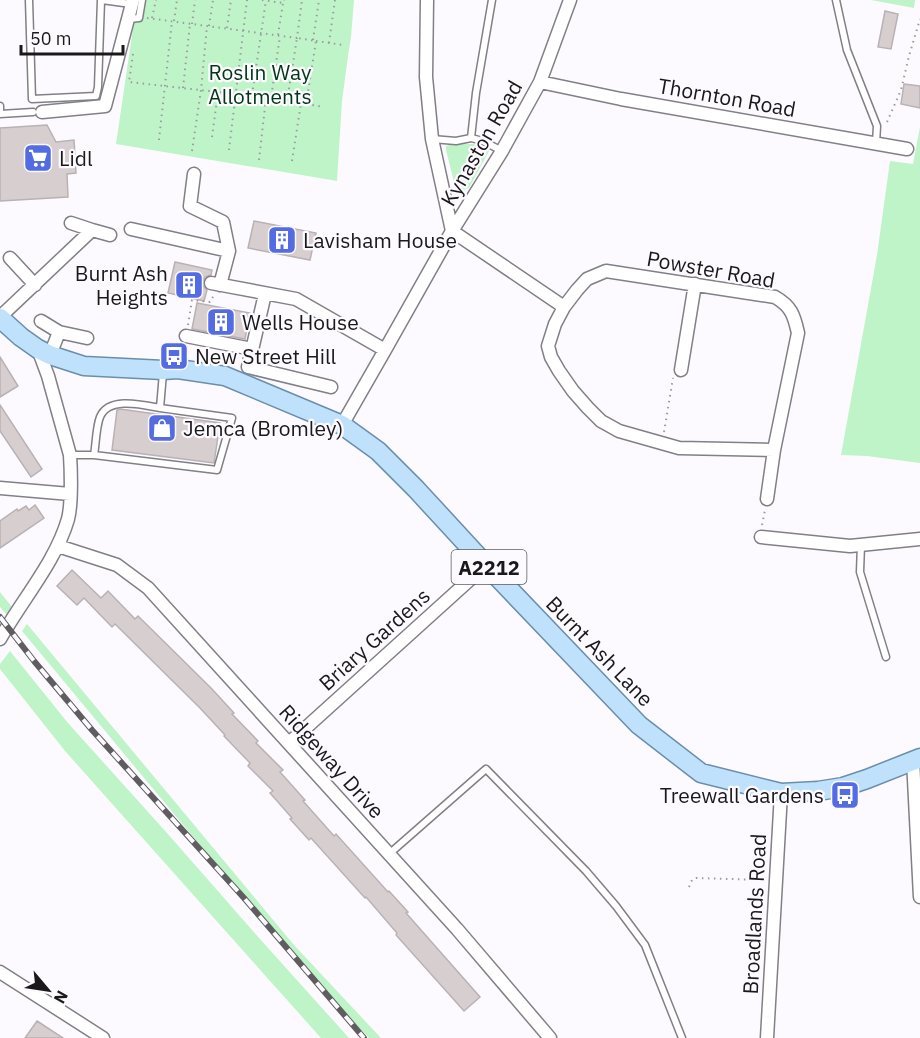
<svg xmlns="http://www.w3.org/2000/svg" width="920" height="1038" font-family="'IBM Plex Sans',sans-serif">
  <rect width="100%" height="100%" fill="#fcfaff"/>
  <path fill="#bff4c8" d="M 139,0 L 354,0 L 351,37 L 348,56 L 342,101 L 337,181 L 116,144 L 136,8 Z
    M 871,0 L 915,0 L 914,8 Z
    M 920,127 L 920,463 L 867,456 L 841,455 L 877,255 L 890,161 L 913,164 Z
    M 452,144 L 473,144 L 487,148 L 489,151 L 469,188 L 460,191 L 455,186 L 446,150 L 446,146 Z
    M 0,592 L 12,607 L 7,615 L 0,607 Z
    M 27,624 L 294,945 L 381,1038 L 369,1038 L 349,1017 L 266,920 L 204,850 L 22,631 Z
    M 10,651 L 68,723 L 167,833 L 260,939 L 349,1038 L 321,1038 L 65,751 L 0,669 L 0,664 Z"/>
  <path fill="#d7ced0" stroke="#b9b1b3" stroke-width="1.5" d="M 885,11 L 898,14 L 891,49 L 878,47 Z
    M 904,84 L 920,86 L 920,108 L 901,104 Z
    M 47,125 L 56,142 L 74,140 L 76,173 L 67,174 L 68,197 L 0,201 L 0,128 Z
    M 254,221 L 316,233 L 310,260 L 248,248 Z
    M 175,262 L 212,270 L 211,275 L 205,277 L 203,281 L 203,286 L 207,290 L 204,301 L 168,293 Z
    M 197,303 L 250,313 L 245,339 L 192,329 Z
    M 0,357 L 18,386 L 0,397 Z
    M 0,405 L 42,469 L 31,477 L 0,431 Z
    M 120,409 L 220,423 L 214,463 L 112,450 L 117,410 Z
    M 35,505 L 44,518 L 0,548 L 0,521 L 17,509 L 18,511 L 26,506 L 29,510 Z
    M 72,570 L 101,598 L 108,591 L 135,619 L 138,616 L 211,688 L 234,713 L 232,714 L 258,741 L 256,743 L 283,770 L 280,772 L 305,800 L 303,801 L 334,836 L 336,834 L 388,892 L 389,891 L 408,912 L 406,913 L 480,997 L 464,1011 L 396,935 L 397,933 L 366,897 L 365,898 L 311,838 L 309,840 L 290,819 L 292,818 L 270,793 L 273,791 L 248,766 L 250,763 L 224,736 L 225,735 L 200,708 L 115,624 L 112,627 L 84,598 L 77,605 L 57,586 Z
    M 37,1021 L 63,1038 L 25,1038 Z"/>
  <g fill="none" stroke-linecap="round" stroke-linejoin="round">
    <g stroke="#827f86" stroke-width="9">
      <path id="service" d="M 29,0 L 32,99 L 96,96 L 98,87 L 101,0
        M 102,0 L 131,4
        M 836,0 L 847,50 L 877,126 L 876,143
        M 129,19 L 139,18 L 142,0
        M 0,106 L 0,114 L 33,112
        M 471,138 L 476,93 L 492,0
        M 432,139 L 456,141 L 471,138 L 483,141 L 502,151
        M 160,408 C 143,405 109,396 100,417 C 96,427 96,444 94,455 L 217,470 L 232,418 L 160,408 L 163,373
        M 70,455 L 94,455
        M 861,545 L 860,572 L 886,657
        M 389,854 L 486,769 L 586,871 L 616,906 L 645,945 L 682,1038"/>
    </g>
    <g stroke="#827f86" stroke-width="15">
      <path id="minor" d="M 427,0 L 426,77 L 432,139 L 452,231
        M 540,82 L 621,99 L 907,149
        M 42,112 L 105,106 L 133,0
        M 194,174 L 190,206 L 223,222 L 229,251
        M 71,223 L 92,230
        M 131,229 L 229,251 L 220,285
        M 452,231 L 564,307
        M 10,258 L 35,285
        M 211,283 L 296,299 L 385,350
        M 265,294 L 248,367 L 331,387
        M 0,317 L 92,230 L 110,235
        M 41,321 L 59,332 L 87,338
        M 186,336 L 252,349
        M 50,355 L 59,332
        M 681,370 L 695,284
        M 342,425 L 385,350 L 452,231 L 502,151 L 540,82 L 570,0
        M 0,488 L 70,494
        M 767,499 L 774,450 L 798,333 C 794,315 791,306 775,297 L 606,271 L 587,279 L 577,290 L 564,307 L 555,324 L 548,346 L 551,357 L 559,371 L 573,391 L 588,408 L 601,421 L 619,431 L 679,448 L 774,450
        M 761,537 L 850,546 L 920,539
        M 58,546 L 117,565 L 148,588 L 457,929 L 550,1038
        M 0,639 C 22,600 56,561 68,519 C 72,504 71,470 70,455 L 48,376 L 38,349
        M 289,743 L 486,565
        M 913,760 L 920,897
        M 0,972 L 103,1038
        M 767,1038 L 781,793"/>
    </g>
    <g stroke="#6a8eac" stroke-width="21">
      <path id="primary" d="M 0,318 L 21,337 L 38,349 L 50,355 L 84,366 L 163,370 L 178,369 L 225,376 L 342,425 L 378,451 L 416,489 L 486,565 L 639,725 L 701,773 L 781,793 L 818,791 L 843,787 L 867,779 L 920,758"/>
    </g>
    <path stroke="#9d9b9f" stroke-width="2" stroke-dasharray="1.5 4.5" stroke-linecap="butt" d="M 262,0 L 283,3 L 284,0
      M 147,18 L 297,38 L 302,0
      M 152,18 L 156,0
      M 174,21 L 177,0
      M 192,24 L 195,0
      M 209,26 L 213,0
      M 227,28 L 231,0
      M 278,35 L 283,3
      M 313,40 L 319,0
      M 316,41 L 343,45
      M 329,43 L 335,0
      M 133,54 L 129,82 L 271,98 L 280,36
      M 183,88 L 190,24
      M 252,95 L 266,0
      M 271,98 L 324,107
      M 287,101 L 297,38 L 316,41 L 306,104
      M 887,122 L 901,90 L 909,56 L 920,19
      M 212,137 L 218,92
      M 159,140 L 172,21
      M 229,150 L 247,0
      M 192,151 L 201,90 L 207,26
      M 259,160 L 266,98
      M 292,161 L 301,103
      M 188,325 L 192,300 L 210,302 L 214,295
      M 664,432 L 673,378
      M 762,525 L 765,510
      M 689,887 L 692,880 L 696,878 L 764,880"/>
    <use href="#service" stroke="#fff" stroke-width="6"/>
    <use href="#minor" stroke="#fff" stroke-width="12"/>
    <use href="#primary" stroke="#bfe1fc" stroke-width="18"/>
    <g stroke="#5f5d60" stroke-width="6">
      <path id="rail" d="M 0,617 L 34,661 L 92,730 L 244,898 L 364,1038"/>
    </g>
    <use href="#rail" stroke="#fcfaff" stroke-width="4" stroke-dasharray="11" stroke-linecap="butt"/>
  </g>
  <defs>
    <g id="supermarket-square" transform="scale(1.5)"><rect x="-9" y="-9" width="18" height="18" rx="4" fill="#546ce2" stroke="#fcfaff"/><path d="M-6-5.5h2.5l.6 2H6L4.5 2H-2.5L-4.4-4H-6ZM-1.5 3.2a1.3 1.3 0 1 0 .1 0ZM3 3.2a1.3 1.3 0 1 0 .1 0Z" fill="#fff"/></g>
    <g id="building-square" transform="scale(1.5)"><rect x="-9" y="-9" width="18" height="18" rx="4" fill="#546ce2" stroke="#fcfaff"/><path d="M-4-6H4V6H1V3H-1V6H-4ZM-2.5-4.3h1.7v1.8h-1.7ZM.8-4.3h1.7v1.8H.8ZM-2.5-1h1.7V.8h-1.7ZM.8-1h1.7V.8H.8Z" fill="#fff"/></g>
    <g id="bus-square" transform="scale(1.5)"><rect x="-9" y="-9" width="18" height="18" rx="4" fill="#546ce2" stroke="#fcfaff"/><path d="M-5-6H5V4H4V6H2V4H-2V6H-4V4H-5ZM-3.5-4V0h7V-4ZM-3.5 1.2v1.5H-2V1.2ZM2 1.2v1.5H3.5V1.2Z" fill="#fff"/></g>
    <g id="shop-square" transform="scale(1.5)"><rect x="-9" y="-9" width="18" height="18" rx="4" fill="#546ce2" stroke="#fcfaff"/><path d="M-5-2.5h2.3a2.7 3.5 0 0 1 5.4 0H5L5.5 6h-11ZM-1.5-2.5h3a1.5 2.3 0 0 0-3 0Z" fill="#fff"/></g>
  </defs>
  <g fill-rule="evenodd">
    <use href="#supermarket-square" x="38" y="158"/>
    <use href="#building-square" x="282" y="240"/>
    <use href="#building-square" x="189" y="285"/>
    <use href="#building-square" x="221" y="322"/>
    <use href="#bus-square" x="174" y="356"/>
    <use href="#shop-square" x="162" y="428"/>
    <use href="#bus-square" x="845" y="795"/>
  </g>
  <g text-anchor="middle" dominant-baseline="central" stroke-width="4.5" stroke-linejoin="round" paint-order="stroke">
    <rect fill="#fcfaff" stroke="#5d5c5f" stroke-width="1.5" x="451.5" y="550" width="75" height="34" rx="4.5"/>
    <g font-size="20" font-weight="bold" fill="#19181a">
      <text x="489" y="567">A2212</text>
    </g>
    <g font-size="21" fill="#023615" stroke="#fcfaff">
      <text x="260" y="72">Roslin Way<tspan x="260" dy="24">Allotments</tspan></text>
    </g>
    <g font-size="21" fill="#19181a" stroke="#fcfaff">
      <text transform="translate(727 97) rotate(10)">Thornton Road</text>
      <text transform="translate(481 143) rotate(-60)">Kynaston Road</text>
      <text transform="translate(711 269) rotate(10)">Powster Road</text>
      <text transform="translate(374 639) rotate(-42)">Briary Gardens</text>
      <text transform="translate(600 651) rotate(46)">Burnt Ash Lane</text>
      <text transform="translate(332 761) rotate(48)">Ridgeway Drive</text>
      <text transform="translate(754 914) rotate(-87)">Broadlands Road</text>
    </g>
    <g font-size="21" fill="#19181a" stroke="#fcfaff" text-anchor="start">
      <text x="59" y="158">Lidl</text>
      <text x="303" y="240">Lavisham House</text>
      <text x="168" y="273" text-anchor="end">Burnt Ash<tspan x="168" dy="24">Heights</tspan></text>
      <text x="242" y="322">Wells House</text>
      <text x="195" y="356">New Street Hill</text>
      <text x="183" y="428">Jemca (Bromley)</text>
      <text x="824" y="795" text-anchor="end">Treewall Gardens</text>
    </g>
  </g>
  <g transform="translate(48 990) rotate(119)" stroke="#fcfaff" stroke-width="4.5" paint-order="stroke">
  <path d="M0-4.5L10 22L0 15L-10 22Z" fill="#19181a"/>
  <text y="-9" font-size="16" font-weight="bold" text-anchor="middle" fill="#19181a">N</text>
  </g>
  <path d="M21 45v9h102v-9" fill="none" stroke="#19181a" stroke-width="3"/>
  <text x="30" y="45" font-size="18" fill="#19181a" stroke="#fcfaff" stroke-width="4.5" paint-order="stroke">50 m</text>
</svg>
